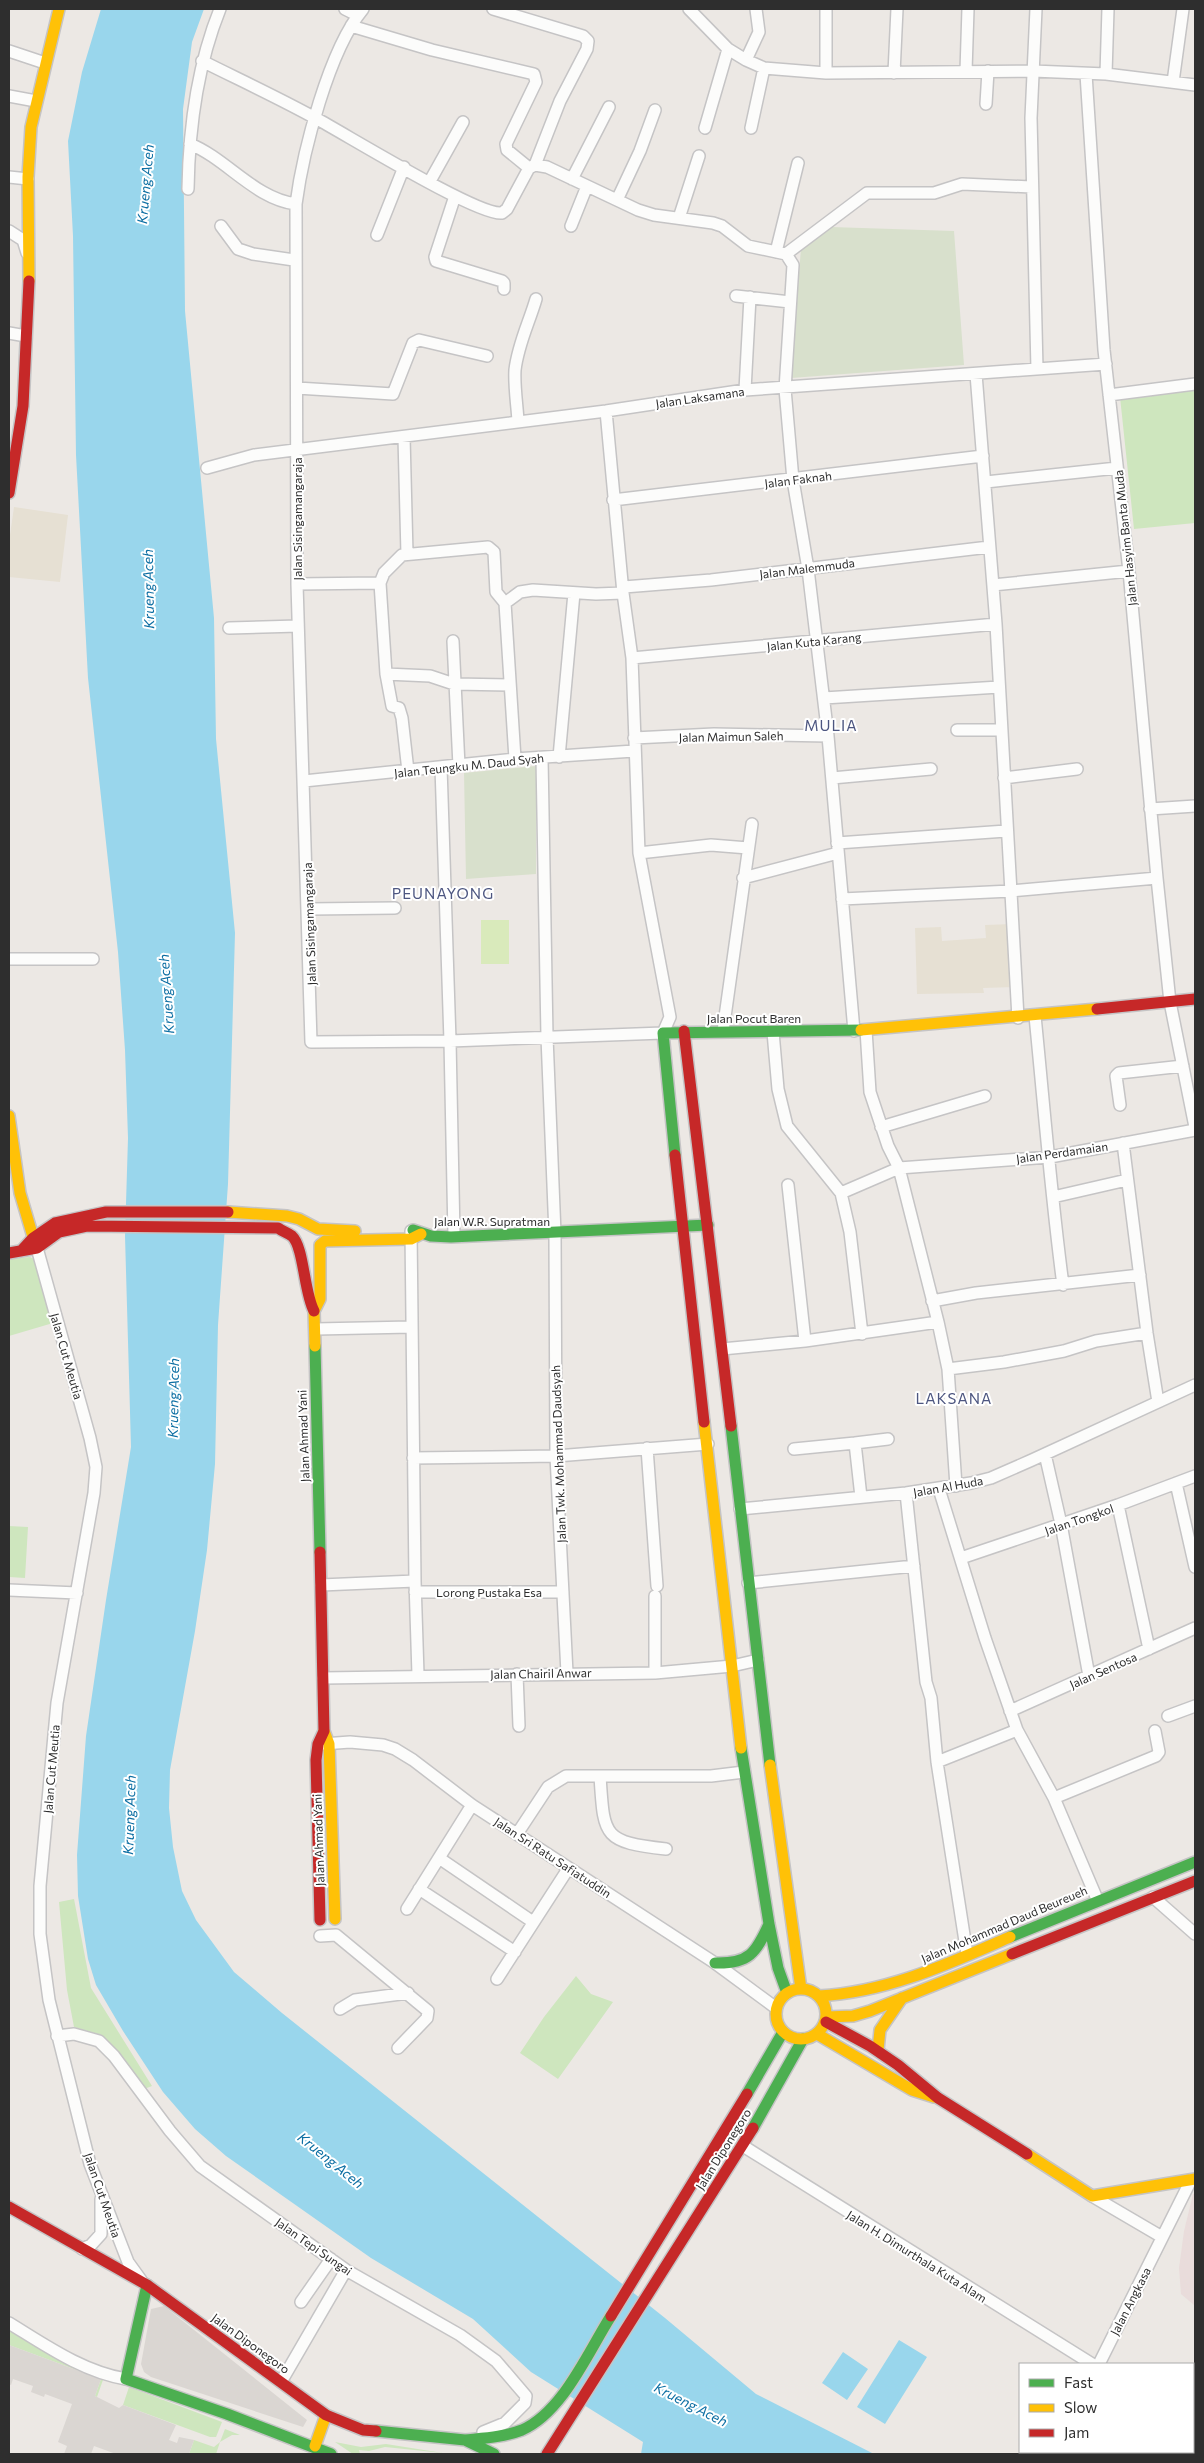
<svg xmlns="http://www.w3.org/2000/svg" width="1204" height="2463" font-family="Commissioner,sans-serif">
  <rect width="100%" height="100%" fill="#ece8e4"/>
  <path fill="#e6e0d3" d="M 14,507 L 68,515 L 60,582 L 9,577 L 9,542 Z
    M 1013,924 L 1015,987 L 983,988 L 984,993 L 917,994 L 915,928 L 941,927 L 942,941 L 986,938 L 985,925 Z"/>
  <path fill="#e9dcdb" d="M 1193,2194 L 1195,2194 L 1194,2305 L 1181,2294 L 1179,2268 L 1184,2231 Z"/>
  <path fill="#cee6be" d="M 1195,390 L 1195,523 L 1134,529 L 1120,397 Z
    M 30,1257 L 38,1261 L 53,1323 L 9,1336 L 9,1259 Z
    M 9,1526 L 28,1527 L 25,1578 L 9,1577 Z
    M 74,1899 L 91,1988 L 152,2086 L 134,2093 L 98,2044 L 101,2035 L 74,2027 L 67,1990 L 59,1902 Z
    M 576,1976 L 591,1994 L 613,2002 L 558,2079 L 520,2053 L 544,2017 Z
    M 9,2327 L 104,2377 L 97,2397 L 95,2396 L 101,2379 L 9,2345 Z
    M 129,2387 L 222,2422 L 216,2437 L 210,2437 L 123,2405 Z
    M 225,2429 L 240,2435 L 232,2435 L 220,2442 L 216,2454 L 189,2454 L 194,2440 L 214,2447 L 220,2442 Z
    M 335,2442 L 361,2447 L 386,2444 L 443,2453 L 385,2447 L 369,2451 L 359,2450 L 360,2454 L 353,2454 Z"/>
  <path fill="#d8e0cc" d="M 831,227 L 954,231 L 964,365 L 791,378 L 801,248 Z
    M 536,766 L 536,874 L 466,879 L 464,773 Z"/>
  <path fill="#d9eabb" d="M 481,920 L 509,920 L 509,964 L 481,964 Z"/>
  <path fill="#dad6d2" d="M 164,2306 L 307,2420 L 303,2427 L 151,2377 L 144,2372 L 141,2364 L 151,2309 Z
    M 9,2345 L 101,2379 L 95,2396 L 119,2408 L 123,2405 L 176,2425 L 169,2440 L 177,2443 L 179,2437 L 194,2440 L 189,2454 L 116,2454 L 94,2446 L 91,2454 L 64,2454 L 67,2446 L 58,2442 L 72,2404 L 45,2394 L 44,2397 L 31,2392 L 33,2386 L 13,2379 L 11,2385 L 9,2384 Z"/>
  <path fill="#99d6ec" d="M 101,9 L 204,9 L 192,42 L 183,109 L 185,311 L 214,618 L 216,739 L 235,933 L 228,1184 L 218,1325 L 215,1464 L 207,1550 L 195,1631 L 170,1770 L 169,1808 L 173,1847 L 182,1891 L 196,1920 L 234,1972 L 282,2013 L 665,2318 L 756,2394 L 874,2454 L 641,2454 L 643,2442 L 531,2372 L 473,2319 L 371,2258 L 226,2156 L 195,2129 L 163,2092 L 123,2031 L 96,1985 L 88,1959 L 78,1896 L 77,1855 L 86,1736 L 106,1600 L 131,1447 L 125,1236 L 128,1138 L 125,1050 L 118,952 L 88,678 L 76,455 L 73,236 L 68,141 L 82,72 Z
    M 899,2340 L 927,2357 L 885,2424 L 857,2407 Z
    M 843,2352 L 868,2369 L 847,2400 L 822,2383 Z"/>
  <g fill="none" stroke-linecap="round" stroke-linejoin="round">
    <g stroke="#c5c4c5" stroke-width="14">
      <path id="street" d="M 345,9 L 357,15
        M 363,9 C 329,50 303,151 296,204 L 297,584 L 311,1042 L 450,1041 L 663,1033 L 670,1017 L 639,853 L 632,658 L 623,593 L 606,411
        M 493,9 L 583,36 L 588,41 L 587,49 L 560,101 L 535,165
        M 689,9 L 728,49 L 746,60 L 764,68 L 826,73 L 1033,71 L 1106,74 L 1195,85
        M 1036,9 L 1031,118 L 1037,369
        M 351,26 L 432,50 L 534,74 L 536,82 L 506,144 L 507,150 L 529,168
        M 9,51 L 45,63
        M 746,60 L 759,32 L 756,9
        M 202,61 C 240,80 279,98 317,119 C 347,135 478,216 502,213 L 507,209 L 529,168 L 535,165 L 547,167 L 638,210 L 654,215 L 713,223 L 722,226 L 748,246 L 786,254
        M 966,71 L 968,9
        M 826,73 L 826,9
        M 894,73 L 897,9
        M 1086,74 L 1104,350 L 1129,571 L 1157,878 L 1170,1002 L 1195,1127
        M 1106,74 L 1108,9
        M 1173,82 L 1183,9
        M 9,96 L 36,101
        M 986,104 L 988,71
        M 705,128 L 728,49
        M 751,128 L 764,68
        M 190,144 C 227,159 255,199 296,204
        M 9,177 L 28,179
        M 572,179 L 609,107
        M 430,181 L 463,122
        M 188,189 C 189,127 197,66 220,9
        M 455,196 L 435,257 L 436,261 L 502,281 L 504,283 L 504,289
        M 617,200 L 640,151 L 655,110
        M 679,218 L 699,156
        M 221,226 L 238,249 L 253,254 L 294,260
        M 571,226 L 587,186
        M 9,231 L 23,240 L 27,253
        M 377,235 L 404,167
        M 776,252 L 798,163
        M 736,296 L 790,302
        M 9,333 L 26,336
        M 976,374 L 996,624 L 1018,1018
        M 297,388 L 393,394 L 413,343 L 419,340 L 487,356
        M 745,390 L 750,297
        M 1109,395 L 1195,384
        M 518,421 C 517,404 514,386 515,370 C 518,344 529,323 536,299
        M 404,437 L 407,554
        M 207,468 L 254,455 L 606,411 L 745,390 L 1106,364
        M 986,482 L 1117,468
        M 613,500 L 983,456
        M 297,584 L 380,583
        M 993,585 L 1129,571
        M 624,587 L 711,580 L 989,547
        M 505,603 L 496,592 L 494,552 L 488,547 L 402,555 L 384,573 L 380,583 L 386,674 L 430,676 L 454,684 L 509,685
        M 229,628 L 298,626
        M 453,641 L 459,766
        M 632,658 L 996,624
        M 386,674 L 392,706 L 399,708 L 402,718 L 408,771
        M 824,698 L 999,687
        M 957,730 L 1001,730
        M 634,738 L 714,734 L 828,736
        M 559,757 L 574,593
        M 542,758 L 547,1037 L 555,1234 L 556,1456 L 567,1673
        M 515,759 L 505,603 L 520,592 L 533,590 L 596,594 L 623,593
        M 441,767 L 450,1041 L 454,1236
        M 832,778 L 931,769
        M 1004,778 L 1077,769
        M 304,781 L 515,759 L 634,751
        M 1150,809 L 1195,806
        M 837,843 L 1006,831
        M 639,853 L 711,845 L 748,848
        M 743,878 L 838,853
        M 842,899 L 1011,891 L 1157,878
        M 309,909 L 395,908
        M 9,959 L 93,959
        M 1035,1016 C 1044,1106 1051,1196 1063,1285
        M 723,1031 L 752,824
        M 854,1031 L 828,736 L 808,569 L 793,480 L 785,389 L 793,265 L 786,254 L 867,193 L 934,193 L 962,184 L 1031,187
        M 773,1032 L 778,1089 L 787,1126 L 841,1193 L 899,1168 L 1050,1157 L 1195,1130
        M 1120,1105 L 1116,1076 L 1119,1073 L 1183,1066
        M 881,1127 L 985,1096
        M 1123,1143 L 1147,1333 L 1158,1402
        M 788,1185 L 805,1341
        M 841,1193 L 850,1232 L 862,1334
        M 1053,1197 L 1127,1180
        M 411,1231 L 415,1581 L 418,1675
        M 37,1248 L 90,1438 L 96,1467 L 94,1493 L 57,1703 L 40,1886 L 40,1934 L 49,2000 L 90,2164 L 128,2262 L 141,2280
        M 932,1301 L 976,1293 L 1140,1275
        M 938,1322 L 948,1369 L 956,1486
        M 316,1329 L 411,1327
        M 722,1349 L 805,1341 L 938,1322 L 899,1168 L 888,1146 L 870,1092 L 866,1030
        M 948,1369 L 1004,1362 L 1064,1351 L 1096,1341 L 1147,1333
        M 855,1443 L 888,1439
        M 647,1448 L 657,1586
        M 794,1449 L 855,1443 L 861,1497
        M 1045,1454 L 1061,1524 L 1089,1676
        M 413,1458 L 556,1456 L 708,1444
        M 1176,1483 L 1195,1567
        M 939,1489 L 985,1638 L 1017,1730 L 1054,1798 L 1097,1899
        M 906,1493 L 926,1682 L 931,1698 L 937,1762 L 967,1954
        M 1118,1505 L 1149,1649
        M 740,1509 L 906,1493 L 971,1483 L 991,1478 L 1032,1460 L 1195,1385
        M 961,1558 L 1118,1505 L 1195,1476
        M 748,1583 L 914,1566
        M 321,1585 L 415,1581
        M 9,1590 L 77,1593
        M 415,1592 L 563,1592
        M 655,1673 L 655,1596
        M 517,1674 L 519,1726
        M 323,1678 L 655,1673 L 732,1666 L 758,1660
        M 1010,1711 L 1195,1628
        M 1168,1716 L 1195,1706
        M 323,1744 L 350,1742 L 383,1745 L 395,1749 L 413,1760 L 472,1805 L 715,1963 L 776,2008
        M 937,1762 L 1017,1730
        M 600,1776 C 604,1836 602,1842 666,1849
        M 1054,1798 L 1156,1756 L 1159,1752 L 1155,1731
        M 517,1834 L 548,1787 L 566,1776 L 711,1776 L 744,1772
        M 439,1858 L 533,1922
        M 419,1889 L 515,1952
        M 1153,1897 L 1195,1934
        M 407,1909 L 472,1805
        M 320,1936 L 336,1935 L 428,2011 L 427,2018 L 398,2048
        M 497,1979 L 568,1869
        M 340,2009 L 355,2000 L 408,1993
        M 57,2036 L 74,2034 L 99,2041 L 114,2056 L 170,2131 L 200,2166 L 346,2270 L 460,2335 L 496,2361 L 526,2396 L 525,2403 L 505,2423 L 483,2432
        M 743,2146 L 1092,2364
        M 1092,2196 L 1162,2237
        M 82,2249 L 91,2245 L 101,2234 L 101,2199
        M 301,2302 L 331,2259
        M 9,2323 C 45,2345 83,2372 126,2379
        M 1099,2364 L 1191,2180
        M 281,2382 L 346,2270
        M 1193,2427 L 1195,2429
        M 1050,2454 L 1052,2452"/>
    </g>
    <g stroke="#c5c4c5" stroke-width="14">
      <path id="fast" d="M 675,1155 L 663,1033 L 861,1030
        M 413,1230 L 431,1236 L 451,1237 L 708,1225
        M 315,1346 L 320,1552
        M 731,1426 L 770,1765
        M 741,1748 L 769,1924 L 778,1968 L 787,1993
        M 1010,1937 L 1195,1862
        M 715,1963 C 749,1964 756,1953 769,1924
        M 747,2094 L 783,2032
        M 753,2128 L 803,2039
        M 147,2285 L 126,2379 L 227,2414 L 331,2454
        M 376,2431 L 465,2440 L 494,2454
        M 465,2440 C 484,2438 504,2437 522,2430 C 563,2412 588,2352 611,2316"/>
    </g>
    <g stroke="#c5c4c5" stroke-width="14">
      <path id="slow" d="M 29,281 L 28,177 L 31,127 L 59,9
        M 861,1030 L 1097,1009
        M 9,1116 L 20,1193 L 36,1247
        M 228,1212 L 287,1216 L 299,1219 L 318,1229 L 355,1231
        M 315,1346 L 314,1311 L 320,1299 L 320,1245 L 325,1241 L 411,1239 L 421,1234
        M 704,1422 L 741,1748
        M 324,1731 L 329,1744 L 335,1919
        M 770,1765 L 801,1989
        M776 2014a25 25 0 1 1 50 0a25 25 0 1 1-50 0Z
        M 819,1996 C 888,1992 948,1964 1010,1937
        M 827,2017 L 853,2016 L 870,2011 L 1012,1954
        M 817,2034 L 912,2090 L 934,2097
        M 878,2050 L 880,2030 L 902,1998
        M 1027,2154 L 1092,2196 L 1195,2179
        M 315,2446 L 326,2415"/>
    </g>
    <g stroke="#c5c4c5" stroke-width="14">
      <path id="jam" d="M 9,493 L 23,406 L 29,281
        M 1097,1009 L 1195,999
        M 684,1031 L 731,1426
        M 675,1155 L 704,1422
        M 21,1251 L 33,1238 L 55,1223 L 106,1212 L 228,1212
        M 9,1253 L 37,1248 L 59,1232 L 87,1226 L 278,1228 C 282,1231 288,1233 292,1236 C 304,1247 304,1293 314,1311
        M 320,1552 L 324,1731 L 318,1744 L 316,1760 L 320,1920
        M 1012,1954 L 1195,1881
        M 826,2022 L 870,2046 L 898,2065 L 938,2098 L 1027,2154
        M 9,2207 L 147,2285 L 326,2415 L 363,2430 L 376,2431
        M 611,2316 L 747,2094
        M 547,2454 L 753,2128"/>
    </g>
    <use href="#street" stroke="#fcfcfb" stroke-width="11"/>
    <use href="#fast" stroke="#4caf50" stroke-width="11"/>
    <use href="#slow" stroke="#ffc107" stroke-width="11"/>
    <use href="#jam" stroke="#c62828" stroke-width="11"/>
  </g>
  <g text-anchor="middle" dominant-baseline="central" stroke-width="4" stroke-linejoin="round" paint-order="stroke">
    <g font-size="12" fill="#2e2e2e" stroke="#fff">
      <text transform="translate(700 397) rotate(-8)">Jalan Laksamana</text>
      <text transform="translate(798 479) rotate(-7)">Jalan Faknah</text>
      <text transform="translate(297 519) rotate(-90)">Jalan Sisingamangaraja</text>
      <text transform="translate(1125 538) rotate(-96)">Jalan Hasyim Banta Muda</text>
      <text transform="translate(807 568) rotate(-7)">Jalan Malemmuda</text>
      <text transform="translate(814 641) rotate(-6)">Jalan Kuta Karang</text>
      <text transform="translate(731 736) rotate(-1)">Jalan Maimun Saleh</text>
      <text transform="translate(469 765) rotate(-6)">Jalan Teungku M. Daud Syah</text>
      <text transform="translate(309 924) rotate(-92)">Jalan Sisingamangaraja</text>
      <text x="754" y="1018">Jalan Pocut Baren</text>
      <text transform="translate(1062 1152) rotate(-8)">Jalan Perdamaian</text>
      <text x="492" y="1221">Jalan W.R. Supratman</text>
      <text transform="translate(67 1356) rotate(74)">Jalan Cut Meutia</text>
      <text transform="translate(303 1436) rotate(-92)">Jalan Ahmad Yani</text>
      <text transform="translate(558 1454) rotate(-92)">Jalan Twk. Mohammad Daudsyah</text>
      <text transform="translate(948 1486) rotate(-10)">Jalan Al Huda</text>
      <text transform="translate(1079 1519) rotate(-19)">Jalan Tongkol</text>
      <text x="489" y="1592">Lorong Pustaka Esa</text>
      <text transform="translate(1103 1670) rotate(-24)">Jalan Sentosa</text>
      <text transform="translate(541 1673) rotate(-1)">Jalan Chairil Anwar</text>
      <text transform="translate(51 1769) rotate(-85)">Jalan Cut Meutia</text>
      <text transform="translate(318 1840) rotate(-92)">Jalan Ahmad Yani</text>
      <text transform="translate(553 1857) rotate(33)">Jalan Sri Ratu Safiatuddin</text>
      <text transform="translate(1004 1924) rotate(-23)">Jalan Mohammad Daud Beureueh</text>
      <text transform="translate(723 2149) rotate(-58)">Jalan Diponegoro</text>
      <text transform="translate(103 2195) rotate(71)">Jalan Cut Meutia</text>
      <text transform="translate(314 2246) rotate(35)">Jalan Tepi Sungai</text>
      <text transform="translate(917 2256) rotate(32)">Jalan H. Dimurthala Kuta Alam</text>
      <text transform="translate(1130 2301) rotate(-63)">Jalan Angkasa</text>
      <text transform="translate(251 2343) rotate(36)">Jalan Diponegoro</text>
    </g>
    <g font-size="14" font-style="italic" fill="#0d6fa3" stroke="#fff">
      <text transform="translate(145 184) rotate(-85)">Krueng Aceh</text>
      <text transform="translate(148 589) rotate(-91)">Krueng Aceh</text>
      <text transform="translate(166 994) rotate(-94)">Krueng Aceh</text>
      <text transform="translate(173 1398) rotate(-89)">Krueng Aceh</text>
      <text transform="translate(129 1815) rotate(-88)">Krueng Aceh</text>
      <text transform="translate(331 2160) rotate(39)">Krueng Aceh</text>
      <text transform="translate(691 2404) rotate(27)">Krueng Aceh</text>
    </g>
    <g font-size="15" letter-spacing="1" fill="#4d5680" stroke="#fff">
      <text x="831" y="725">MULIA</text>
      <text x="443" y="893">PEUNAYONG</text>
      <text x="954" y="1398">LAKSANA</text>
    </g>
  </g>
  <rect width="1204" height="2463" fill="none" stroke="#2e2e2e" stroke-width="20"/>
  <rect x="1019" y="2363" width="175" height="90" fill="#ffffff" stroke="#ababab"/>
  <rect x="1029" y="2379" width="25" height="8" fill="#4caf50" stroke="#ababab"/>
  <text x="1064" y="2388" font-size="15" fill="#2e2e2e">Fast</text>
  <rect x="1029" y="2404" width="25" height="8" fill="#ffc107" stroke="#ababab"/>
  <text x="1064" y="2413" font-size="15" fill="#2e2e2e">Slow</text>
  <rect x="1029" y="2429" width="25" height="8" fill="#c62828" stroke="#ababab"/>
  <text x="1064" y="2438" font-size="15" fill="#2e2e2e">Jam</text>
</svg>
